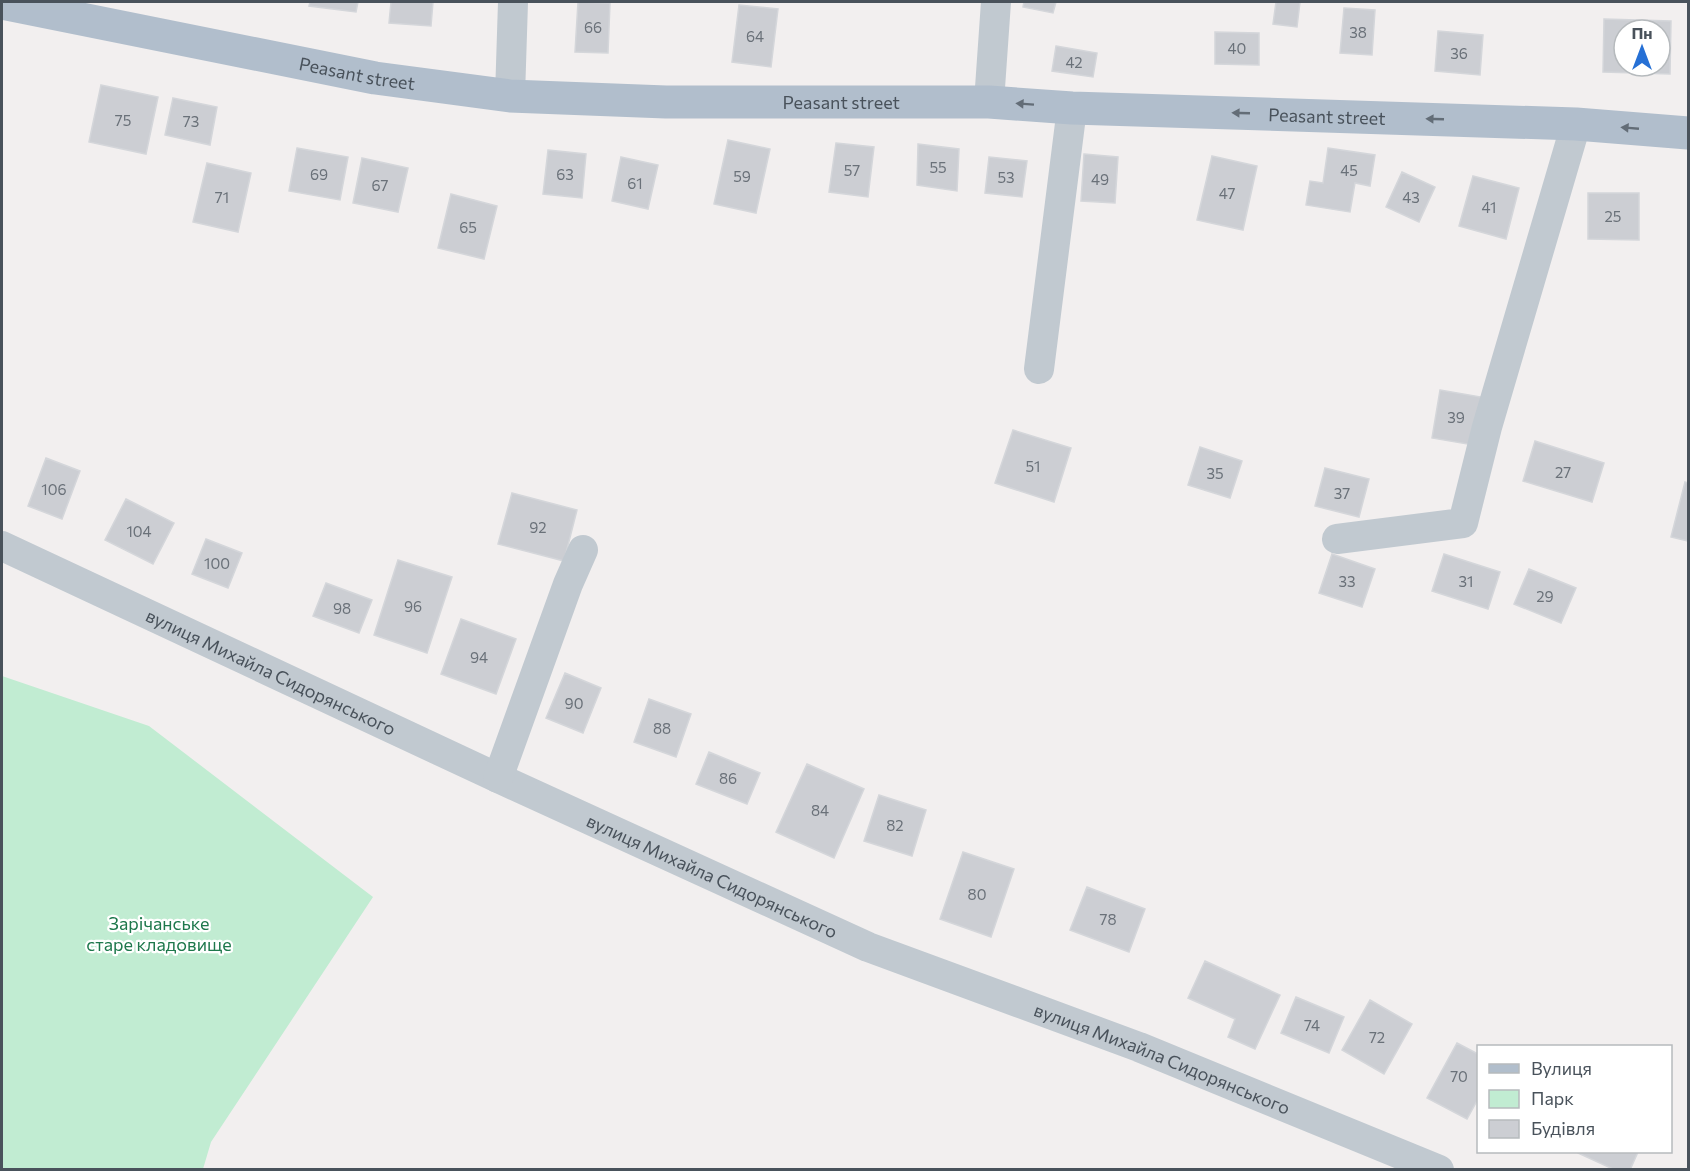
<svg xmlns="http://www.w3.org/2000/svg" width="1690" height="1171" font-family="Commissioner,sans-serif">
  <rect width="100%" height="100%" fill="#f2efef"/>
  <path fill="#c1ecd2" d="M 2,676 L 149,726 L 373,897 L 211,1142 L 203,1169 L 2,1169 Z"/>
  <path fill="#ccced3" stroke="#d4d6da" stroke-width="1.5" fill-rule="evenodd" d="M 310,2 L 358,2 L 356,12 L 309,6 Z
    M 391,2 L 433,2 L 431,26 L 389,23 Z
    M 578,2 L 610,3 L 608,53 L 575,52 Z
    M 1024,2 L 1056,2 L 1053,13 L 1023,7 Z
    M 1276,2 L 1300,2 L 1297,27 L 1273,24 Z
    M 739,5 L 778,9 L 771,67 L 732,62 Z
    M 1344,8 L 1375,10 L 1372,55 L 1340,53 Z
    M 1604,19 L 1671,21 L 1670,74 L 1603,72 ZM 1624,30 L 1660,30 L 1660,66 L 1624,66 Z
    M 1438,31 L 1483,35 L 1480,75 L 1435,71 Z
    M 1215,32 L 1259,33 L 1259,65 L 1215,64 Z
    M 1056,46 L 1097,53 L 1093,77 L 1052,71 Z
    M 101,85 L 158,97 L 146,154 L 89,142 Z
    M 173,98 L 217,107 L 210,145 L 165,135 Z
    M 728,140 L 770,149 L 756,213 L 714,204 Z
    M 836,143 L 874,147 L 868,197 L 829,192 Z
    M 918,144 L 959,149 L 957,191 L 917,185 Z
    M 297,148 L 348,157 L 340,200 L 289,191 Z
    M 1328,148 L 1375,155 L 1370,186 L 1355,183 L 1350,212 L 1306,205 L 1310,181 L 1323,183 Z
    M 548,150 L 586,154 L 582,198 L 543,194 Z
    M 1084,154 L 1118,157 L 1115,203 L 1081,201 Z
    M 1212,156 L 1257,166 L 1243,230 L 1197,220 Z
    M 621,157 L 658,165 L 648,209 L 612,201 Z
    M 989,157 L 1027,161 L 1022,197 L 985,193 Z
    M 362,158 L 408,168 L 398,212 L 353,203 Z
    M 207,163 L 251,173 L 238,232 L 193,222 Z
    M 1402,172 L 1435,187 L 1419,222 L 1386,207 Z
    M 1473,176 L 1519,188 L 1506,239 L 1459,226 Z
    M 1588,193 L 1639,193 L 1639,240 L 1588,239 Z
    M 451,194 L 497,206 L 484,259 L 438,248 Z
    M 1440,390 L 1481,397 L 1473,445 L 1432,438 Z
    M 1013,430 L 1071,448 L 1054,502 L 995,483 Z
    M 1535,441 L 1604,463 L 1592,502 L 1523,481 Z
    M 1200,447 L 1242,461 L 1230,498 L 1188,485 Z
    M 46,458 L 80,471 L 62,519 L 28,506 Z
    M 1325,468 L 1369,479 L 1359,517 L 1315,506 Z
    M 1685,482 L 1688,483 L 1688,541 L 1671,537 Z
    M 512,493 L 577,510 L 564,561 L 498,544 Z
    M 126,499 L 174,523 L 153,564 L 105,540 Z
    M 206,539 L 242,553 L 228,588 L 192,574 Z
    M 1332,554 L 1375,569 L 1362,607 L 1319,593 Z
    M 1444,554 L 1500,572 L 1488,609 L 1432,591 Z
    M 398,560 L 452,577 L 427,653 L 374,635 Z
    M 1529,569 L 1576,588 L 1561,623 L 1514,604 Z
    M 326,583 L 372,600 L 359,633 L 313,616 Z
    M 461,619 L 516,639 L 496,694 L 441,674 Z
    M 565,673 L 601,688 L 583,733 L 546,718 Z
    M 649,699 L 691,714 L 676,757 L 634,742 Z
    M 709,752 L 760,773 L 747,804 L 696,784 Z
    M 807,764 L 864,789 L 834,858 L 776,832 Z
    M 879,795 L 926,810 L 912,856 L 864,841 Z
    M 963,852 L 1014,869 L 991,937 L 940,919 Z
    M 1087,887 L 1145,909 L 1129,952 L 1070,930 Z
    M 1205,961 L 1280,995 L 1255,1049 L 1228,1037 L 1235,1019 L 1188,998 Z
    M 1296,997 L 1344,1017 L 1329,1053 L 1281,1033 Z
    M 1370,1000 L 1412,1024 L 1384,1074 L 1342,1050 Z
    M 1457,1043 L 1478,1054 L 1478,1099 L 1467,1119 L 1427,1098 Z
    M 1579,1152 L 1638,1152 L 1630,1170 L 1615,1170 L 1578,1153 Z"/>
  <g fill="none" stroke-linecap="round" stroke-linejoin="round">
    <g stroke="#c1c9d0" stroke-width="30">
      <path d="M 510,96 L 513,2"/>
      <path d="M 989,102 L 996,2"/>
      <path d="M 1039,369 L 1072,108"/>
      <path d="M 1337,539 L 1463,523 L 1487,427 L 1576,124"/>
      <path id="s1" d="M 2,546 L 498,778 L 868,947 L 1139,1047 L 1439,1170"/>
      <path d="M 498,778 L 568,584 L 583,550"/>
    </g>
    <path stroke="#b1becc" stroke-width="33" id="s2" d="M 2,3 L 375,78 L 510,96 L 666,102 L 989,102 L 1072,108 L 1576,124 L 1688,133"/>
  </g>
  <defs><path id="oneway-solid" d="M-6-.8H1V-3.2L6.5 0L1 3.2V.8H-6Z" transform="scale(1.5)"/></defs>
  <g fill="#636d77">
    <use href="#oneway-solid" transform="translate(1025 104) rotate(-176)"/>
    <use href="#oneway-solid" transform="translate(1241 113) rotate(-178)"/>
    <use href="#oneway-solid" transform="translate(1435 119) rotate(-178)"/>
    <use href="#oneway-solid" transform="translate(1630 128) rotate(-175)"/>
  </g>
  <g text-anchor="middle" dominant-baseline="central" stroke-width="4.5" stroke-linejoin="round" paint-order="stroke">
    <g font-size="15" fill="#6a7179">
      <text x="593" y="27">66</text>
      <text x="1358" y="32">38</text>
      <text x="755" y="36">64</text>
      <text x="1237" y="48">40</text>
      <text x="1459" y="53">36</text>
      <text x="1074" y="62">42</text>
      <text x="123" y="120">75</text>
      <text x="191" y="121">73</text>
      <text x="938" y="167">55</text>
      <text x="852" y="170">57</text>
      <text x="1349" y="170">45</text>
      <text x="319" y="174">69</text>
      <text x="565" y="174">63</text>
      <text x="742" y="176">59</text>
      <text x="1006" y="177">53</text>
      <text x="1100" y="179">49</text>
      <text x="635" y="183">61</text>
      <text x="380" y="185">67</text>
      <text x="1227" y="193">47</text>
      <text x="222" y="197">71</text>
      <text x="1411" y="197">43</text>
      <text x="1489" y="207">41</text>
      <text x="1613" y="216">25</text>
      <text x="468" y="227">65</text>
      <text x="1456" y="417">39</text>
      <text x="1033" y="466">51</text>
      <text x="1563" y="472">27</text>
      <text x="1215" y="473">35</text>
      <text x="54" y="489">106</text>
      <text x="1342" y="493">37</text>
      <text x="538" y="527">92</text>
      <text x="139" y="531">104</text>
      <text x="217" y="563">100</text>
      <text x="1347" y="581">33</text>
      <text x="1466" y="581">31</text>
      <text x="1545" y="596">29</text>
      <text x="413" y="606">96</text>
      <text x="342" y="608">98</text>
      <text x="479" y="657">94</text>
      <text x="574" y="703">90</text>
      <text x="662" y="728">88</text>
      <text x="728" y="778">86</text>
      <text x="820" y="810">84</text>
      <text x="895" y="825">82</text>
      <text x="977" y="894">80</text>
      <text x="1108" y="919">78</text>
      <text x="1312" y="1025">74</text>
      <text x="1377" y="1037">72</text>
      <text x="1459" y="1076">70</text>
    </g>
    <g font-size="18" fill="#49525b" stroke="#fff">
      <text stroke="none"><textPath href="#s2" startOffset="362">Peasant street</textPath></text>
      <text stroke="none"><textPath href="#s2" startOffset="848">Peasant street</textPath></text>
      <text stroke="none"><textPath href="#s2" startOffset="1334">Peasant street</textPath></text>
      <text stroke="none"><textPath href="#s1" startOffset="297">вулиця Михайла Сидорянського</textPath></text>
      <text stroke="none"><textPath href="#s1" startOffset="783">вулиця Михайла Сидорянського</textPath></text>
      <text stroke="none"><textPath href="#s1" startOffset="1269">вулиця Михайла Сидорянського</textPath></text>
    </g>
    <g font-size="18" fill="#1e784c" stroke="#fff">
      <text x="159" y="923">Зарічанське<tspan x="159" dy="21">старе кладовище</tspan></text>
    </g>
  </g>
  <rect width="1690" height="1171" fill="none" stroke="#49525b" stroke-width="6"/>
  <rect x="1477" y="1045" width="195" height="108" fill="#ffffff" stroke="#b6babd" stroke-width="1.5"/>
  <rect x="1489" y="1064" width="30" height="9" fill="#b1becc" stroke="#b6babd" stroke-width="1.5"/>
  <text x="1531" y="1075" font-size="18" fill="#49525b">Вулиця</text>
  <rect x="1489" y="1090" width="30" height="18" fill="#c1ecd2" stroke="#b6babd" stroke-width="1.5"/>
  <text x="1531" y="1105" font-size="18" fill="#49525b">Парк</text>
  <rect x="1489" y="1120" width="30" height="18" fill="#ccced3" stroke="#b6babd" stroke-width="1.5"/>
  <text x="1531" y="1135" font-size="18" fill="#49525b">Будівля</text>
  <g transform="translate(1642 48)"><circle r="28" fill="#ffffff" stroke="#b6babd" stroke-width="1.5"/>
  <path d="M0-4.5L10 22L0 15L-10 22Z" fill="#2670d5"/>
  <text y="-9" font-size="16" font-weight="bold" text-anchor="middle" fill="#49525b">Пн</text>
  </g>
</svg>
